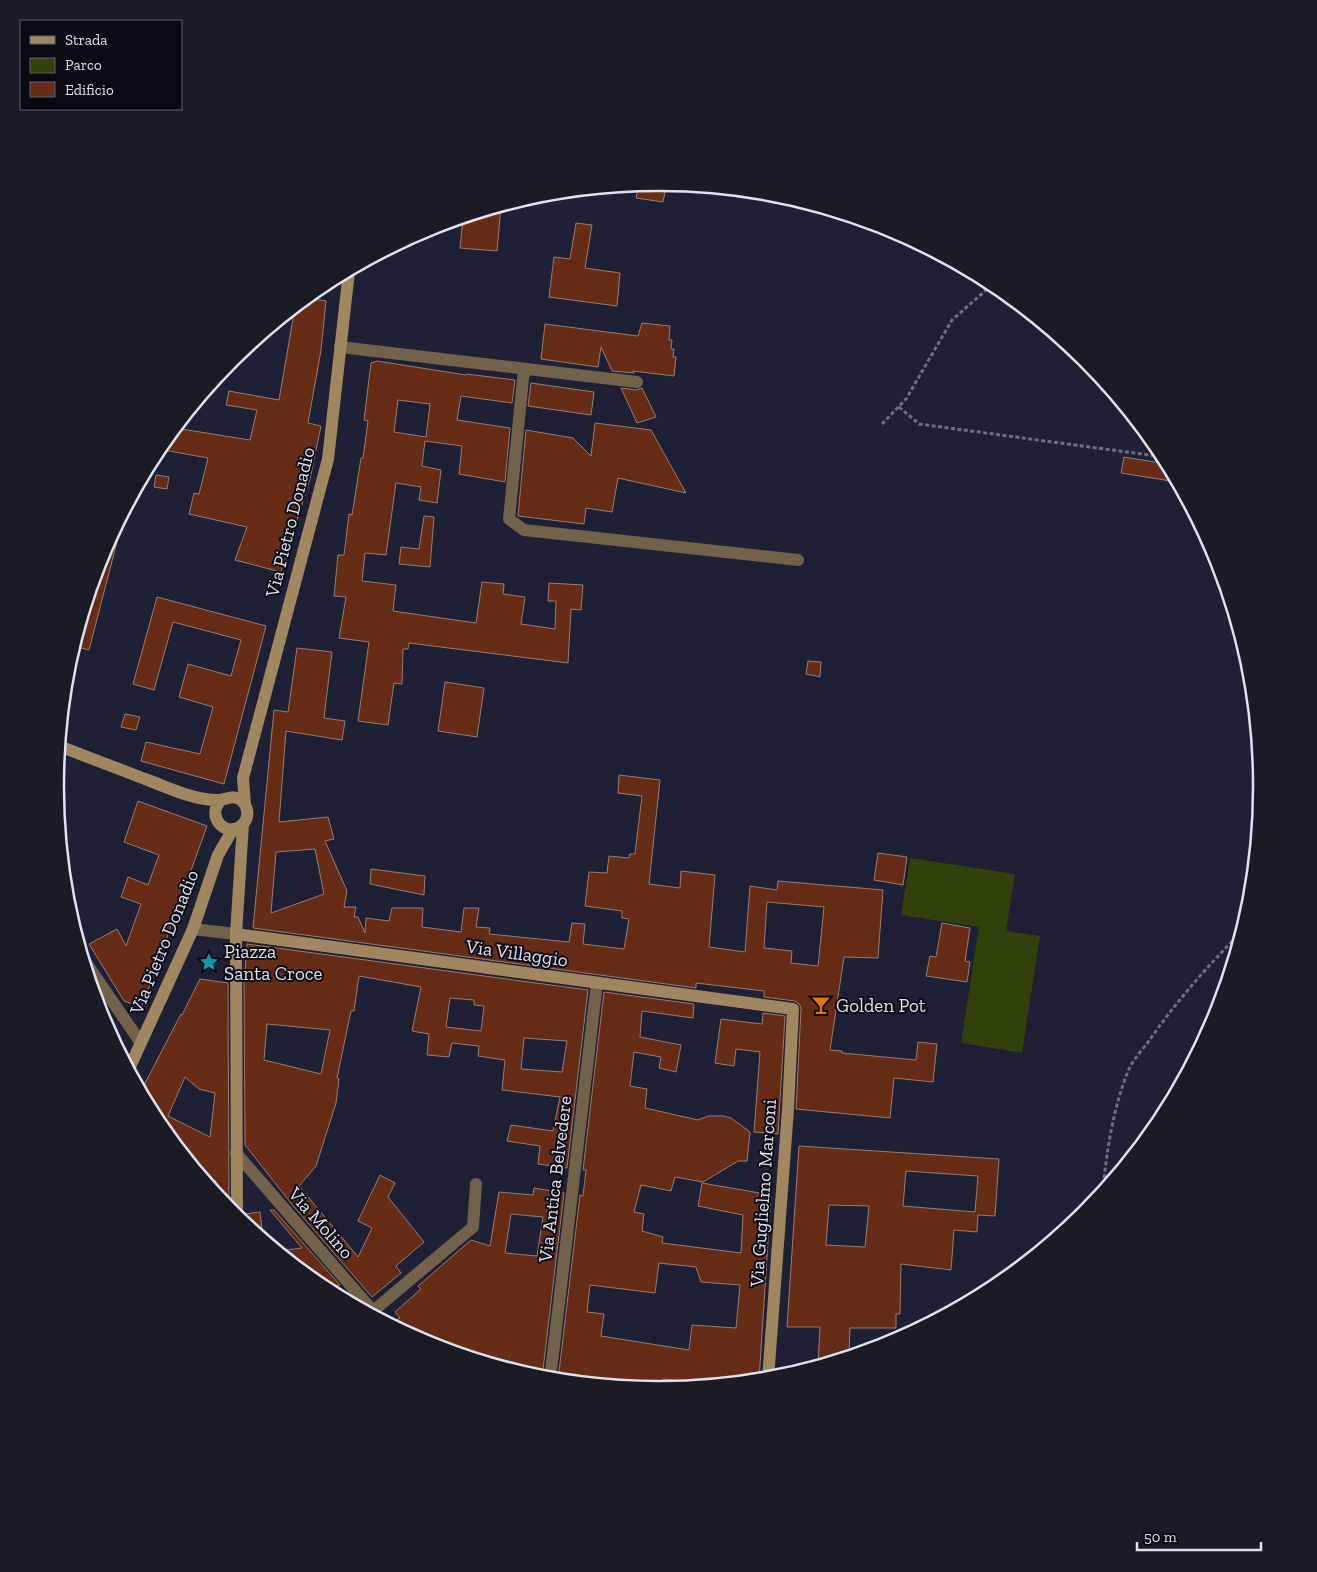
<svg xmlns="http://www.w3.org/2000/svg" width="1317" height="1572" font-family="'Zilla Slab',serif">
  <rect width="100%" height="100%" fill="#1e2035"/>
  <path fill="#31410c" d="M 910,858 L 1015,874 L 1006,931 L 1040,936 L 1022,1053 L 961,1043 L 979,927 L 901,915 Z"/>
  <path fill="#672c16" stroke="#9a7d73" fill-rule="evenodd" d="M 659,182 L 667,183 L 663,202 L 636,198 L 639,184 Z
    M 501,206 L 497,251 L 460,248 L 463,218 Z
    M 576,223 L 592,225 L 585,268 L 620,273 L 617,306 L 549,297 L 554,257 L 570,259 Z
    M 307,298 L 326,301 L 321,350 L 308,423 L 321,426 L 310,479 L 281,572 L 235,560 L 247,527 L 189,514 L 194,493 L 199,494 L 208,458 L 158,449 L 175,428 L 250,440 L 257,410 L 226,405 L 229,391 L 279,400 L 295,307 Z
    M 642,323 L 670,326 L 669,340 L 672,340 L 671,349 L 674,349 L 673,357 L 676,357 L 674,376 L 633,371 L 634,373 L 612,371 L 601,347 L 598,367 L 541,359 L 545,324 L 638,336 Z
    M 377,361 L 466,375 L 466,374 L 515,380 L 512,403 L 461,396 L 457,420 L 510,428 L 505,482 L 459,474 L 462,446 L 425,441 L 422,466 L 441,470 L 437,503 L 419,500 L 421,487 L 396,483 L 386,555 L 365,553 L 362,581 L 396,585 L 393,611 L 476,623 L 482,582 L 504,584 L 503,594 L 525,597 L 521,624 L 555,629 L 556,601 L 548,601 L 549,583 L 583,585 L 581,610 L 571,609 L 568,663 L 409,643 L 408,649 L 403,649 L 402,684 L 394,683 L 388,725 L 358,721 L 369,642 L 339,638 L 346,597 L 334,596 L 338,555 L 344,555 L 349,514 L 352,515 L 361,458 L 363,458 L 368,421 L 364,420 L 371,363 ZM 398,400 L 430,404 L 426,437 L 394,432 Z
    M 531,383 L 594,392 L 591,415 L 528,406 Z
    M 621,388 L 636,390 L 642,388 L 656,417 L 637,423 Z
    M 595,423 L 651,430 L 686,493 L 618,478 L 612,512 L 586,508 L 584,524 L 518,516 L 526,430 L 573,438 L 591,456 Z
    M 1124,457 L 1167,464 L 1177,482 L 1121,473 Z
    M 156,475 L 169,477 L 167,489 L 154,487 Z
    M 424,516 L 434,517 L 430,567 L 399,564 L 401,547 L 419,549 Z
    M 111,536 L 118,538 L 89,650 L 73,646 L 101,555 Z
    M 157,597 L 266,626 L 224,784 L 141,761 L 146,742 L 200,754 L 213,707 L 179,697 L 188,664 L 231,676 L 241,640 L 173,622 L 154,690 L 133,684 Z
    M 297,648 L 332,652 L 324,718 L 345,721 L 342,740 L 286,731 L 279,822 L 328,817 L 334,839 L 325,841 L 347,891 L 344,907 L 356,907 L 354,917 L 358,917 L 365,933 L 366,918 L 389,921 L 392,908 L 423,908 L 422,927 L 461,932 L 464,908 L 479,908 L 476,927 L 490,928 L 489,934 L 569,942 L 572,923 L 585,924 L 583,944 L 624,949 L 629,919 L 622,918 L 622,911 L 585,906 L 589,872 L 607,873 L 609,856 L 629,858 L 630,854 L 635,854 L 642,796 L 618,793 L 619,775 L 660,780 L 649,884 L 680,888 L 681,871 L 715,875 L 709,947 L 745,952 L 750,886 L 777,890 L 778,881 L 883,890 L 878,958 L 844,957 L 830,1050 L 842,1051 L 842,1053 L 916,1060 L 918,1042 L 937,1044 L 933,1082 L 894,1078 L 890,1118 L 796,1109 L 801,1009 L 800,1005 L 795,1001 L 764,997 L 764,991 L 696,983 L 696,988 L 253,928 L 274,710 L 288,712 ZM 315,849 L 324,894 L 271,913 L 276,852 ZM 767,902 L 824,907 L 818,966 L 791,963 L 792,951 L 764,948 Z
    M 808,661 L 821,662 L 820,677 L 806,674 Z
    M 445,682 L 484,688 L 477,737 L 438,731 Z
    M 125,714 L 140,717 L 136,730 L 121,727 Z
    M 138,801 L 207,826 L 142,1007 L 124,1001 L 89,944 L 117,929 L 126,946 L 141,904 L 121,897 L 128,877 L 148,885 L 159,855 L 124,842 Z
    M 878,853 L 907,857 L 903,885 L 874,880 Z
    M 371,869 L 425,876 L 424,895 L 370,884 Z
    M 942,923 L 970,928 L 965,961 L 970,962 L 967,982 L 926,976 L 930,956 L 936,957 Z
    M 247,944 L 588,990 L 567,1168 L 538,1164 L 540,1146 L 507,1141 L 511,1125 L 553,1131 L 560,1097 L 502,1090 L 505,1060 L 478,1056 L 479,1046 L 452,1043 L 449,1057 L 427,1055 L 429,1034 L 412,1031 L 421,987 L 359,976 L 354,1011 L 351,1011 L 337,1078 L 339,1079 L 336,1103 L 316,1166 L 299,1186 L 358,1257 L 372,1228 L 358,1221 L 380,1175 L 395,1183 L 388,1197 L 424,1242 L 396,1266 L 401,1273 L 372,1297 L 294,1207 L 245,1145 L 244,985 ZM 450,998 L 474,1000 L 474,1005 L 484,1006 L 481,1031 L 446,1027 ZM 267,1024 L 330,1030 L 321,1074 L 264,1060 ZM 524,1038 L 567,1041 L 562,1072 L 521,1069 Z
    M 200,979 L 228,983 L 229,1209 L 215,1192 L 216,1181 L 201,1175 L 157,1121 L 141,1091 L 181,1014 L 182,1015 ZM 185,1077 L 199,1089 L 215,1093 L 210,1137 L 168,1116 Z
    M 604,992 L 694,1004 L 693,1018 L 642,1011 L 640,1037 L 681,1045 L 676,1072 L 659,1068 L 661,1057 L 634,1052 L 630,1086 L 647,1089 L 645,1108 L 698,1120 L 708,1116 L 723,1116 L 731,1118 L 750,1132 L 747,1161 L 738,1161 L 703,1182 L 675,1177 L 671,1191 L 641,1185 L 634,1212 L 644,1214 L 642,1231 L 663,1237 L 662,1243 L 741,1253 L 743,1215 L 698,1206 L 702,1183 L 771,1195 L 759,1380 L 711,1384 L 663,1379 L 662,1389 L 658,1390 L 558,1380 L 580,1195 L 583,1196 L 586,1170 L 583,1170 ZM 659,1263 L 696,1267 L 701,1282 L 740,1285 L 736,1328 L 692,1325 L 689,1350 L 601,1336 L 604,1314 L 587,1312 L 590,1285 L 655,1293 Z
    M 763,1013 L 785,1016 L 778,1134 L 754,1132 L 760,1052 L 736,1049 L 734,1066 L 715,1063 L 721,1019 L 762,1024 Z
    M 799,1146 L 999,1159 L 995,1216 L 978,1215 L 977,1232 L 954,1230 L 951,1270 L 901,1264 L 900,1314 L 896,1314 L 896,1328 L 850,1328 L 849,1356 L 818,1365 L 820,1327 L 787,1327 ZM 906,1171 L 978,1176 L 975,1212 L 903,1206 ZM 829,1205 L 869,1206 L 865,1247 L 826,1245 Z
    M 534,1188 L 564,1193 L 542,1378 L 427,1343 L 391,1324 L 400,1318 L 395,1312 L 421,1289 L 418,1286 L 471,1240 L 490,1246 L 499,1192 L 533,1195 ZM 511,1214 L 543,1217 L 537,1256 L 505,1253 Z
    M 270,1210 L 274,1210 L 340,1285 L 327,1290 L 323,1288 L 278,1251 L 302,1248 Z
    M 260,1212 L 263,1238 L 243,1222 L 245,1214 Z"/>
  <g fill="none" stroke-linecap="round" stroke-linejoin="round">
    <path stroke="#6d6f81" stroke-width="3" stroke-dasharray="4 2.5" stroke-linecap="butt" d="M 899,407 L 919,424 L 1164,457
      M 882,424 L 906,399 L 952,320 L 993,284
      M 1103,1191 C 1106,1153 1114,1104 1129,1069 C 1134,1058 1144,1048 1151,1038 C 1178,999 1209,965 1242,931"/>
    <path stroke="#72624a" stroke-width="12" d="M 340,347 L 637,382
      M 524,369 L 509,519 L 524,530 L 798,560
      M 193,929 L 236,934
      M 84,960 L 141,1043
      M 236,1153 L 378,1317
      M 373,1311 L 473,1227 L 476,1184
      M 550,1379 L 597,983"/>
    <path stroke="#a0875f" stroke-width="12" d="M 59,746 C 88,757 116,768 145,779 C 159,784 174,791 188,795 C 197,798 209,800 219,800 C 227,800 232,794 241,800 C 248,806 250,817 243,824 C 229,840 204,818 221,800
      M 245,804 L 243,778 L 328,459 L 349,271
      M 236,934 L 793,1009 L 788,1109 L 768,1379
      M 129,1069 L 193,929 L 218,855 L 233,829
      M 237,1217 L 236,934 L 243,824"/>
  </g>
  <defs>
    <g id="sight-bare" transform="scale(1.5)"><path d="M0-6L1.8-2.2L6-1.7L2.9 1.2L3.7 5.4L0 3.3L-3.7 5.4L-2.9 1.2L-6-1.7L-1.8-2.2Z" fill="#0f9aa8" stroke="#0a0a14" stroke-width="2.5" paint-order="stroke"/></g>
    <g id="bar-bare" transform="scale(1.5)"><path d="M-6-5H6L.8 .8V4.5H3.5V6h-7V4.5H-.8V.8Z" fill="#e8710a" stroke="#0a0a14" stroke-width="2.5" paint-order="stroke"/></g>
  </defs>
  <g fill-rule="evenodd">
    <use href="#sight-bare" x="209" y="962"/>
    <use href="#bar-bare" x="821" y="1005"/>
  </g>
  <g text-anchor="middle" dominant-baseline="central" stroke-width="4" stroke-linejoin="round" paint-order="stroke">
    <g font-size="19" fill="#e0e2f0" stroke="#0a0a14">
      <text transform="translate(290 522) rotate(-76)">Via Pietro Donadio</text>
      <text transform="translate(164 942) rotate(-68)">Via Pietro Donadio</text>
      <text transform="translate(517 953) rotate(8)">Via Villaggio</text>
      <text transform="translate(555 1179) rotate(-83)">Via Antica Belvedere</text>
      <text transform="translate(763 1193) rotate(-86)">Via Guglielmo Marconi</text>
      <text transform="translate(321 1223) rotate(49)">Via Molino</text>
    </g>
    <g font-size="19" fill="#e0e2f0" stroke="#0a0a14" text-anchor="start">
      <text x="224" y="951">Piazza<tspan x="224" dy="22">Santa Croce</tspan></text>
      <text x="836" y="1005">Golden Pot</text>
    </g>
  </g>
  <path d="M0 0H1317V1572H0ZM658 191H659A594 594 0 0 1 1253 785V787A594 594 0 0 1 659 1381H658A594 594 0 0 1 64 787V785A594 594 0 0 1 658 191Z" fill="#1b1b26" fill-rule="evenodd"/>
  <path fill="none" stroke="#e0e2f0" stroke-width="2.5" d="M658 191H659A594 594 0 0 1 1253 785V787A594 594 0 0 1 659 1381H658A594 594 0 0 1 64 787V785A594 594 0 0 1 658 191Z"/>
  <rect x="20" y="20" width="162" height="90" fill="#0a0a14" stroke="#60606c"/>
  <rect x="30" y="36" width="25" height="8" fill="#a0875f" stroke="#60606c"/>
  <text x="65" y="45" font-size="15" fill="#e0e2f0">Strada</text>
  <rect x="30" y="58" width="25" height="15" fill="#31410c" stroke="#60606c"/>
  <text x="65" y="70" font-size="15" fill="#e0e2f0">Parco</text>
  <rect x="30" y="82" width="25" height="15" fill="#672c16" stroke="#60606c"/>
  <text x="65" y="95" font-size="15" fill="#e0e2f0">Edificio</text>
  <path d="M1137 1542v8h124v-8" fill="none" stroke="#e0e2f0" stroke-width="2.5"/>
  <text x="1144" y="1542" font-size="15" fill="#e0e2f0" stroke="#0a0a14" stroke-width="4" paint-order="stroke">50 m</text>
</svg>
